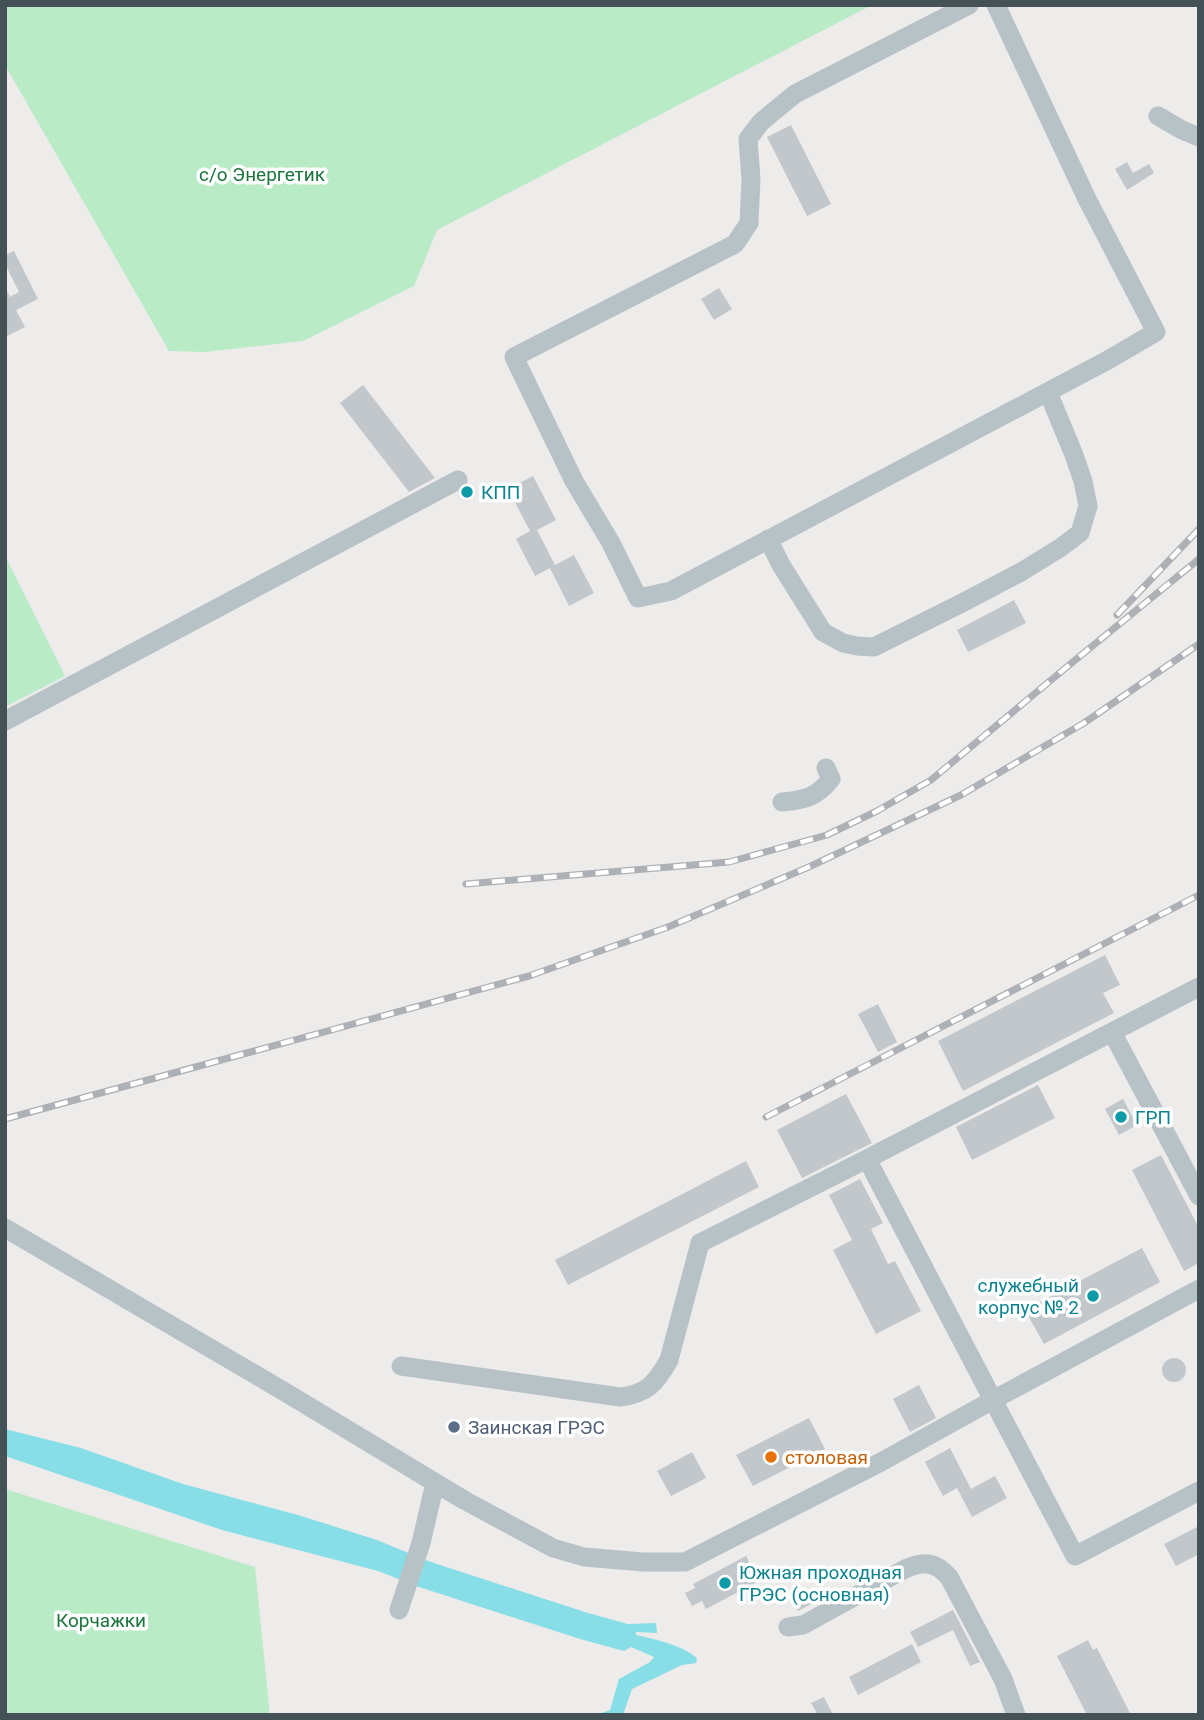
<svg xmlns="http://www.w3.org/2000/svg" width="1204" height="1720" font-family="Roboto,sans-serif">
  <rect width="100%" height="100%" fill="#eeebeb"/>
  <path fill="#b9ebc7" d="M 5,5 L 872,5 L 437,230 L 414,286 L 303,341 L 205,352 L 169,351 L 5,65 Z
    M 5,556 L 65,676 L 5,707 Z
    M 5,1489 L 255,1567 L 270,1715 L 5,1715 Z"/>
  <path fill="#88dee7" d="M 5,1429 L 81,1448 L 183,1484 L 298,1515 L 377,1540 L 428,1561 L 588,1613 L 628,1624 L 656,1623 L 657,1633 L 636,1632 L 636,1635 C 657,1640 680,1644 697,1658 L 696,1663 L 682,1665 L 632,1689 L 623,1715 L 596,1715 L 610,1710 L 619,1679 L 650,1662 L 654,1657 L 631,1647 L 624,1651 L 580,1639 L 416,1586 L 378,1571 L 222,1530 L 5,1456 Z"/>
  <path fill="#c2c7cb" d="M 791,125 L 831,204 L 807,216 L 767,137 Z
    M 1127,162 L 1133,173 L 1149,164 L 1154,173 L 1127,190 L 1115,169 Z
    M 14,251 L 38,299 L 16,310 L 25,327 L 5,337 L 5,288 L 10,297 L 19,292 L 5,264 L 5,255 Z
    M 719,288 L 732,309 L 714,320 L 701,299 Z
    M 363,385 L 435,478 L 409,492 L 340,403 Z
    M 533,476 L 556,520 L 537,530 L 555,565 L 574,555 L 594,593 L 569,606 L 550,568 L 535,576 L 516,539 L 530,531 L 508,489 Z
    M 1014,600 L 1026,623 L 968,652 L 957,630 Z
    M 1105,955 L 1120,985 L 1103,993 L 1114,1013 L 963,1091 L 938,1041 Z
    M 878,1004 L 897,1042 L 878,1052 L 858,1014 Z
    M 1038,1085 L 1055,1118 L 972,1160 L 956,1127 Z
    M 846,1094 L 872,1143 L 802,1178 L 777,1130 Z
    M 1123,1099 L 1137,1125 L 1119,1135 L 1105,1109 Z
    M 1161,1155 L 1199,1228 L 1199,1263 L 1184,1271 L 1132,1170 Z
    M 746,1161 L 759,1187 L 568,1285 L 555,1260 Z
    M 860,1179 L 883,1223 L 871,1229 L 888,1264 L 895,1261 L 921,1311 L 876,1334 L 833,1250 L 852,1240 L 829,1195 Z
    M 1142,1248 L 1160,1282 L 1044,1344 L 1025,1310 Z
    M1162 1370a12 12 0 1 1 24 0a12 12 0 1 1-24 0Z
    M 919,1385 L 936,1418 L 910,1432 L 893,1399 Z
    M 809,1418 L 825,1449 L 753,1486 L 736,1455 Z
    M 950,1448 L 971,1489 L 995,1476 L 1007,1498 L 972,1517 L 957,1488 L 943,1496 L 925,1462 Z
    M 692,1452 L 706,1478 L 671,1496 L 657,1471 Z
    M 1199,1526 L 1199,1554 L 1176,1566 L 1164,1544 Z
    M 746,1556 L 759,1581 L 706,1609 L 702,1601 L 692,1606 L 685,1593 L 695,1588 L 693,1584 Z
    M 808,1589 L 815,1602 L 798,1611 L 791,1598 Z
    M 953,1610 L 980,1662 L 970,1666 L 953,1630 L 918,1647 L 910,1632 Z
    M 1088,1640 L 1093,1650 L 1097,1648 L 1131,1715 L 1087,1715 L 1057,1656 Z
    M 912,1644 L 921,1662 L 858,1695 L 849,1677 Z
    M 824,1697 L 833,1715 L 818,1715 L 811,1703 Z"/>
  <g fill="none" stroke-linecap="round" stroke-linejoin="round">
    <path stroke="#b7c2c7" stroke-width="19" d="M 969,5 L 795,94 L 761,122 L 748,139 L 751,179 L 749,223 L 735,244 L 514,357 L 574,481 L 611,543 L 638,598 L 671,591 L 1108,360 L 1156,332 L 1087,199 L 996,5
      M 1158,116 L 1182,130 L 1199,137
      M 768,539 L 781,565 L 823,632 L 843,643 L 857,646 L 874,647 L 964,602 L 1021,572 L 1060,548 L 1080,533 L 1088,506 L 1083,481 L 1074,455 L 1048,392
      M 5,721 L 458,480
      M 782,802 C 805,800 817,797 831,779 L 826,768
      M 1199,987 L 1112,1032 L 1199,1196
      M 5,1228 L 285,1392 L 464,1500 L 553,1548 L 584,1557 L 643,1562 L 685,1562 L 881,1462 L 993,1400 L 867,1159 L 1112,1032
      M 1199,1289 L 993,1400 L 1075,1556 L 1199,1491
      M 401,1366 L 620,1397 C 647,1394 656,1383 669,1360 L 700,1243 L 867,1159
      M 399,1610 L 421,1543 L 435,1483
      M 788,1627 L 803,1625 L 905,1569 C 923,1561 935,1561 949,1577 L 1003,1679 L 1016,1715"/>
    <g stroke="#adb1b5" stroke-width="7">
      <path id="rail" d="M 1117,615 L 1199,529
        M 466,884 L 729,862 L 827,835 L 877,811 L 931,780 L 1074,661 L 1199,559
        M 766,1117 L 1199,895
        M 5,1119 L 529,976 L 668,927 L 811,866 L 961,795 L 1084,723 L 1199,644"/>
    </g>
    <use href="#rail" stroke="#fff" stroke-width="4.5" stroke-dasharray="13" stroke-linecap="butt"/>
  </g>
  <g fill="#0f9aa8" stroke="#fff" stroke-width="2.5">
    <circle cx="467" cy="492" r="7"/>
    <circle cx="1121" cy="1117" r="7"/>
    <circle cx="1093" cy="1296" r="7"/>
    <circle cx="725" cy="1583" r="7"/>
  </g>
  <circle fill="#5c6f8a" stroke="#fff" stroke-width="2.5" cx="454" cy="1427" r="7"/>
  <circle fill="#e8710a" stroke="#fff" stroke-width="2.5" cx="771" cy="1457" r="7"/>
  <g text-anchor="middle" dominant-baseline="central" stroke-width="7" stroke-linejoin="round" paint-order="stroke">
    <g font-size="19" fill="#1a743c" stroke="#fff">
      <text x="262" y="174">с/о Энергетик</text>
      <text x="101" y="1620">Корчажки</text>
    </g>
    <g font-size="19" fill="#0d838f" stroke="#fff" text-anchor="start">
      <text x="481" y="492">КПП</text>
      <text x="1135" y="1117">ГРП</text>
      <text x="1079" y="1285" text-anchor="end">служебный<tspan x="1079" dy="22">корпус № 2</tspan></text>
      <text x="739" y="1572">Южная проходная<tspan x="739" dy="22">ГРЭС (основная)</tspan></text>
    </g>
    <g font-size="19" fill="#4e5e75" stroke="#fff" text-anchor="start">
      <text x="468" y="1427">Заинская ГРЭС</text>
    </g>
    <g font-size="19" fill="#c56008" stroke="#fff" text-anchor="start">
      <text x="785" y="1457">столовая</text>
    </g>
  </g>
  <rect width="1204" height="1720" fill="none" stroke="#445157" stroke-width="14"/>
</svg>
